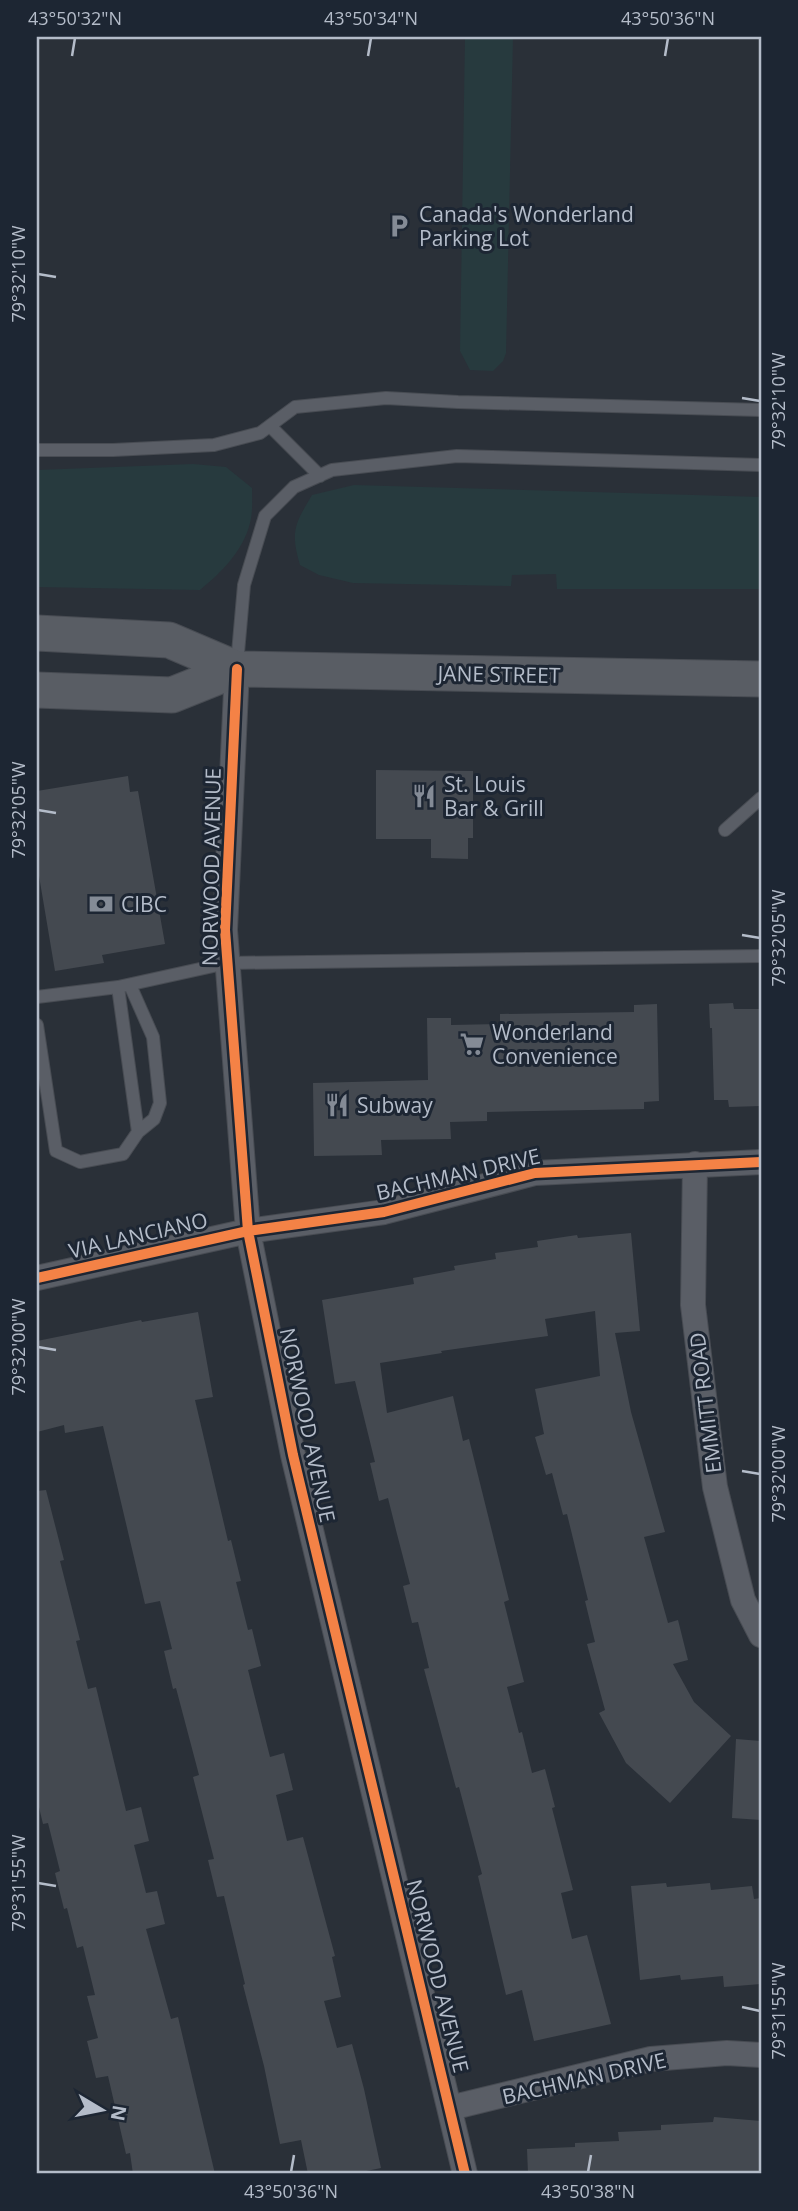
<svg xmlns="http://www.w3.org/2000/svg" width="798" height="2211" font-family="'Open Sans',sans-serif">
  <rect width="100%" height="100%" fill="#2a3038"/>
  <path fill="#273a3e" d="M 465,37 L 513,37 L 506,353 L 503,361 L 493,371 L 470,370 L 460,351 Z
    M 193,464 L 226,467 L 252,488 C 252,499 253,512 250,523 C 243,551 222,572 200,590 L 37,587 L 37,470 Z
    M 354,485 L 761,497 L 761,589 L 557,589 L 556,574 L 512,575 L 511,586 L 353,583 L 319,575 L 300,565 C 290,531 295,524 312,495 Z"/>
  <path fill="#444950" d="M 376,770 L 473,771 L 473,838 L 468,838 L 468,859 L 431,858 L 431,839 L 376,839 Z
    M 128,776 L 130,792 L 138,791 L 165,944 L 102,955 L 104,963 L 55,971 L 37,864 L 37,791 Z
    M 733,1003 L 734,1009 L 761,1009 L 761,1106 L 729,1107 L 728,1100 L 714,1100 L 712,1028 L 710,1028 L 709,1004 Z
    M 657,1004 L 659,1101 L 644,1102 L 644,1109 L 487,1112 L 487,1121 L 450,1122 L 451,1139 L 381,1140 L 382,1155 L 314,1156 L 313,1083 L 428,1080 L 427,1018 L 451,1018 L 451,1025 L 500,1024 L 500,1014 L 634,1012 L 634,1005 Z
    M 631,1233 L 640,1331 L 615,1333 L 631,1412 L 665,1532 L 644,1537 L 668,1623 L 678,1620 L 688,1660 L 673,1664 L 694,1702 L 731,1736 L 670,1803 L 626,1763 L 599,1713 L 605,1710 L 587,1644 L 595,1642 L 585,1601 L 588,1600 L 567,1514 L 563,1515 L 552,1473 L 546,1475 L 535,1437 L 544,1434 L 535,1389 L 600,1376 L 595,1311 L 545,1319 L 548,1336 L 441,1351 L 442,1353 L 380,1363 L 387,1413 L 453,1396 L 463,1441 L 469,1439 L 509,1600 L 504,1602 L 524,1682 L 507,1687 L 519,1733 L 522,1732 L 532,1773 L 545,1769 L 555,1807 L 552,1808 L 573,1890 L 561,1893 L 572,1939 L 587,1935 L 611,2024 L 534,2041 L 522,1990 L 506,1995 L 478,1876 L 482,1874 L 459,1787 L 456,1788 L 424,1669 L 429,1668 L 418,1622 L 412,1623 L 403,1586 L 410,1584 L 397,1534 L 388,1498 L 379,1501 L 370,1463 L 375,1462 L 355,1381 L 335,1384 L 322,1300 L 414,1284 L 413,1278 L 455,1270 L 454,1266 L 496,1259 L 495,1253 L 538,1247 L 537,1241 L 577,1235 L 578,1238 Z
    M 198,1312 L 213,1397 L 195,1400 L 228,1541 L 231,1540 L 241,1581 L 236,1582 L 248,1630 L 252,1629 L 261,1666 L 248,1670 L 270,1757 L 284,1753 L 293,1790 L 276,1795 L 287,1841 L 303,1837 L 335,1956 L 332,1957 L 341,1997 L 324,2001 L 337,2048 L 352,2044 L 364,2089 L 381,2168 L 352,2174 L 308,2174 L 301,2140 L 280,2144 L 264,2066 L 243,1985 L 245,1984 L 224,1896 L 217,1897 L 208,1860 L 214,1859 L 193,1777 L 199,1775 L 176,1688 L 173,1689 L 164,1651 L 172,1649 L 160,1601 L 145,1604 L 103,1426 L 65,1433 L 64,1425 L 37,1432 L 37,1341 L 141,1320 L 142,1322 Z
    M 46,1490 L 64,1560 L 60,1561 L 80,1640 L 76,1641 L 88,1689 L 96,1687 L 126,1811 L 141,1807 L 149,1841 L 134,1845 L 146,1893 L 157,1891 L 165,1924 L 146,1929 L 171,2019 L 178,2017 L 215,2174 L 133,2174 L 130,2153 L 126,2154 L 108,2076 L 96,2078 L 87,2041 L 98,2038 L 87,1996 L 95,1995 L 83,1946 L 77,1948 L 67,1908 L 64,1909 L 55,1873 L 60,1871 L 48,1823 L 43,1824 L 37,1799 L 37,1491 Z
    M 736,1739 L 761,1741 L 761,1820 L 732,1818 Z
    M 666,1883 L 667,1887 L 710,1883 L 711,1890 L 752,1886 L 754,1899 L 761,1898 L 761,1984 L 724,1987 L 723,1976 L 681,1980 L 680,1975 L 640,1980 L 631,1886 Z
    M 714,2117 L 761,2121 L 761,2174 L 528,2174 L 527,2149 L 575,2147 L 575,2143 L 619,2141 L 618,2132 L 661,2130 L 661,2125 L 713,2122 Z"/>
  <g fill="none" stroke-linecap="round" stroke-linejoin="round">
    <g stroke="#484c53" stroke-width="14">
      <path id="service" d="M 270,426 L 320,476
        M 37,450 L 113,450 L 214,445 L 260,433 L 295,407 L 386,398 L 458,402 L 761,410
        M 237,664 L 244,585 L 265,516 L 294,487 L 332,470 L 457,456 L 761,465
        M 725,830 L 761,798
        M 130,985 L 153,1037 L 160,1103 L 154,1119 L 138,1132
        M 118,987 L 227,963 L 761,956
        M 37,997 L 118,987 L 138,1132 L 123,1154 L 80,1162 L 56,1151 L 37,1025"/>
    </g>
    <g stroke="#484c53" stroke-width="26">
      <path id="minor" d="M 237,669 L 225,930 L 248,1231 L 293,1455 L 465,2174
        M 695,1164 L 693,1305 L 715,1487 L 743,1600 L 761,1635
        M 37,1278 L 248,1231 L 384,1212 L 535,1173 L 761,1162
        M 450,2108 L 651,2059 L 727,2053 L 761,2055"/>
    </g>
    <g stroke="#484c53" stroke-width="37">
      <path id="secondary" d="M 37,633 L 169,640 L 237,669 L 761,679
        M 37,690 L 172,695 L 237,669"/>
    </g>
    <use href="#service" stroke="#5a5e66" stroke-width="12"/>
    <use href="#minor" stroke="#5a5e66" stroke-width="24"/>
    <use href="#secondary" stroke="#595d64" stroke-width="35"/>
    <g stroke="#1d2633" stroke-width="15">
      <path id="cycleway" d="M 237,669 L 225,930 L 248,1231 L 293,1455 L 465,2174
        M 37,1278 L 248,1231 L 384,1212 L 535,1173 L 761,1162"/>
    </g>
    <use href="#cycleway" stroke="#f48246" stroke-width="10"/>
  </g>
  <path fill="none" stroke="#b4bcc9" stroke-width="2.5" d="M 72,56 L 75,38M 368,56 L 371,38M 665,56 L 668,38M 38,274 L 56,277M 742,398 L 760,401M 38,810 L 56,813M 742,935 L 760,938M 38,1347 L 56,1350M 742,1471 L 760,1474M 38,1883 L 56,1886M 742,2007 L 760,2011M 291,2172 L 294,2155M 588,2172 L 591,2155"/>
  <defs>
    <g id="parking-bare" transform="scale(1.89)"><path d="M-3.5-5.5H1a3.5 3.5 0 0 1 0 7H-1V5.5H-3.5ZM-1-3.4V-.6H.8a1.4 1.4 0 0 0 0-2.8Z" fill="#848b96" stroke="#1d2633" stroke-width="2.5" paint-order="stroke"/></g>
    <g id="restaurant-bare" transform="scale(1.89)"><path d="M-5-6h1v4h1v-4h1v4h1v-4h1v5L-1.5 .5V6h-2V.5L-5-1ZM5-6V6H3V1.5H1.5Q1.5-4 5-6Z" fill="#848b96" stroke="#1d2633" stroke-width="2.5" paint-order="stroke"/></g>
    <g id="bank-bare" transform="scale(1.89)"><path d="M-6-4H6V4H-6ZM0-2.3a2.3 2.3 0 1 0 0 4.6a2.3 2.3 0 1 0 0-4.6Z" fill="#848b96" stroke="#1d2633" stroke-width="2.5" paint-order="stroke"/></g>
    <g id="supermarket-bare" transform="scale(1.89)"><path d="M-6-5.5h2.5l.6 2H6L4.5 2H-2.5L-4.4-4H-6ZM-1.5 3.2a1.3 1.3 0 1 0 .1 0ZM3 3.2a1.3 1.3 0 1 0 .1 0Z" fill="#848b96" stroke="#1d2633" stroke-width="2.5" paint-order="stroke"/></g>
  </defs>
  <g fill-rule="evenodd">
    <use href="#parking-bare" x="399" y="226"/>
    <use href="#restaurant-bare" x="424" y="796"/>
    <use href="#bank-bare" x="101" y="904"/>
    <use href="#supermarket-bare" x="472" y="1044"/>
    <use href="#restaurant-bare" x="337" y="1105"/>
  </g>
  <g text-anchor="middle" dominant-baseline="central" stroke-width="6" stroke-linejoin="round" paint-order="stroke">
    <g font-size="21" fill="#b4bcc9" stroke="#1d2633" text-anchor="start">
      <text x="419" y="214">Canada's Wonderland<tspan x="419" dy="24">Parking Lot</tspan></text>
      <text x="444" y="784">St. Louis<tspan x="444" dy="24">Bar &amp; Grill</tspan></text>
      <text x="121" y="904">CIBC</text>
      <text x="492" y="1032">Wonderland<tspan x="492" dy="24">Convenience</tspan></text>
      <text x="357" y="1105">Subway</text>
    </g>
    <g font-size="21" fill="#b4bcc9" stroke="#1d2633">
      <text transform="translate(499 674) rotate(1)">JANE STREET</text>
      <text transform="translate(211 867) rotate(-89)">NORWOOD AVENUE</text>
      <text transform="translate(458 1174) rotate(-13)">BACHMAN DRIVE</text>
      <text transform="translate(138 1235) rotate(-13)">VIA LANCIANO</text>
      <text transform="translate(705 1403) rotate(-97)">EMMITT ROAD</text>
      <text transform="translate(308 1425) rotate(78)">NORWOOD AVENUE</text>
      <text transform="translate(438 1976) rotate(76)">NORWOOD AVENUE</text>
      <text transform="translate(584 2078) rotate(-13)">BACHMAN DRIVE</text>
    </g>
  </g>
  <rect width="798" height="2211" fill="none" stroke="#1d2633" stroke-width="77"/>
  <g transform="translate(102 2110) rotate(100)" stroke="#1d2633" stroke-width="5" paint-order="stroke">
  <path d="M0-5L12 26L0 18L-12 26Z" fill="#b4bcc9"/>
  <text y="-10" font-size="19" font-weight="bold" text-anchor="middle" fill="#b4bcc9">N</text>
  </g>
  <rect x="38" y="38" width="722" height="2134" fill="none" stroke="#b4bcc9" stroke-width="2.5"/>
  <g font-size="18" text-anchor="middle" fill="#b4bcc9">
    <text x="75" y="25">43°50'32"N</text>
    <text x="371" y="25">43°50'34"N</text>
    <text x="668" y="25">43°50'36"N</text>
    <text transform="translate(19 274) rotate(-90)" y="6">79°32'10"W</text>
    <text transform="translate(779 401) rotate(-90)" y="6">79°32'10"W</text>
    <text transform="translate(19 810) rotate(-90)" y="6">79°32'05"W</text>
    <text transform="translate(779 938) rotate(-90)" y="6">79°32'05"W</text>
    <text transform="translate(19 1347) rotate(-90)" y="6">79°32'00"W</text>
    <text transform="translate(779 1474) rotate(-90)" y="6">79°32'00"W</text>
    <text transform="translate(19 1883) rotate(-90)" y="6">79°31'55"W</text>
    <text transform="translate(779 2011) rotate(-90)" y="6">79°31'55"W</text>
    <text x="291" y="2198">43°50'36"N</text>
    <text x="588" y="2198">43°50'38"N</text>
  </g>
</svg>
